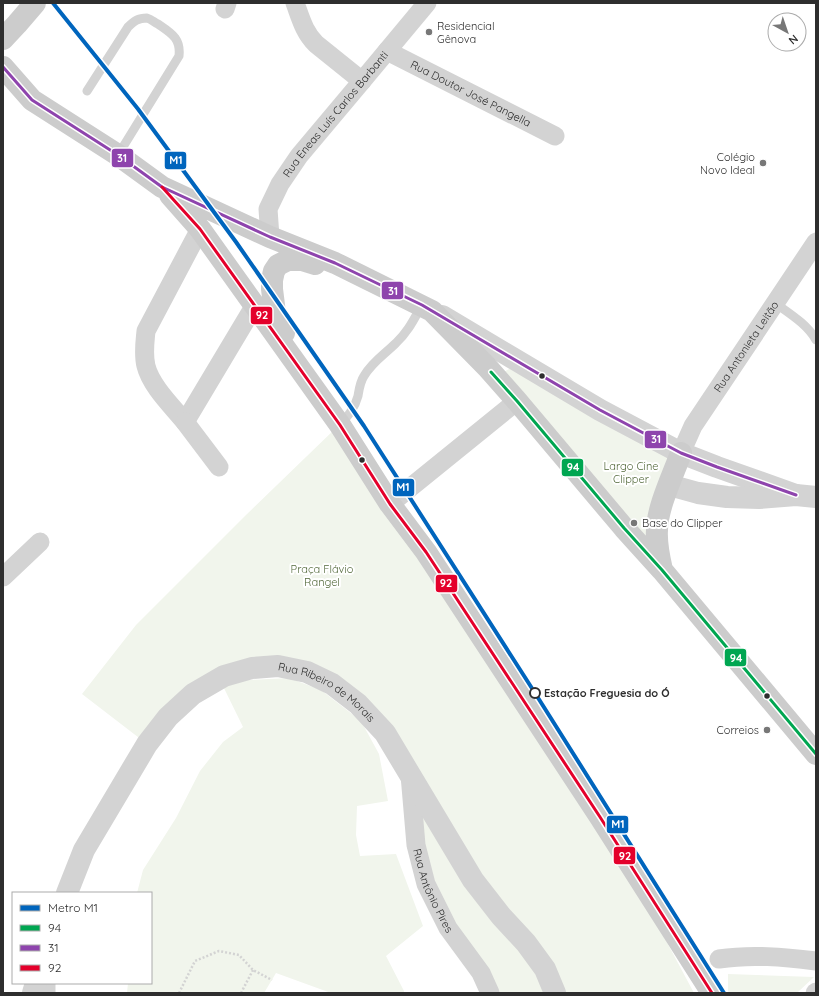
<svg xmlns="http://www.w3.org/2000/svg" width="819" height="996" font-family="Quicksand,sans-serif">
  <rect width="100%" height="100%" fill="#fff"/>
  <path fill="#f1f5ec" d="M 520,363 L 681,453 L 669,485 L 662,570 L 500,374 Z
    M 337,427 L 600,817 L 694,993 L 490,993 L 426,884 L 410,775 L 358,704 L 278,666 L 248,680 L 289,678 L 321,690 L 361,721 L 379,754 L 388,801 L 357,806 L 356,835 L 360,856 L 396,854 L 423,926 L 386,956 L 404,991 L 404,993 L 331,993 L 276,973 L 264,993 L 127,993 L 128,983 L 151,983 L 151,893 L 137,893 L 143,870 L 176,818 L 200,771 L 223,742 L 243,727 L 221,682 L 147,744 L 82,694 L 136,625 L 246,515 Z
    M 728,974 L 814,977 L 797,993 L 729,993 L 728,991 Z"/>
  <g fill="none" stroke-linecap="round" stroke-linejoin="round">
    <path stroke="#d3d3d3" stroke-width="2.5" stroke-dasharray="2 2" stroke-linecap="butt" d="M 179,993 L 195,961 L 219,951 L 239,955 L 253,970 L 272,980
      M 241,993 L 253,970"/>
    <path stroke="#d3d3d3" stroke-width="9" d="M 87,91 L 128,27 C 134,21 138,18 147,18 C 151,19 154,22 158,24 C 171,33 181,38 179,56 L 118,155
      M 775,303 C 790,314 807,324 816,340
      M 340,425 C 347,417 355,408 358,396 C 359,390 360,382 364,376 C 372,362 385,354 396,343 C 408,332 414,319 422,305"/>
    <g stroke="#d3d3d3" stroke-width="19">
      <path d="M 295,3 C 301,19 304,32 316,44 L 362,81"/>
      <path d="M 225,9 L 227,3"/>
      <path id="s1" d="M 387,51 L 555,136"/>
      <path d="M 200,229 L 146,331 C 145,342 143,354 146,366 C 151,386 172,406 185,422 L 255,305"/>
      <path id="s2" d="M 270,237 L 268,209 L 280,184 L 299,156 L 362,81 L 427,3"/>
      <path d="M 185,422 L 219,467"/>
      <path id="s3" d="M 681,453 L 693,426 L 816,242"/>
      <path d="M 390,504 L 517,401"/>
      <path d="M 3,577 L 40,542"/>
      <path id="s4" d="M 410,775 L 416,845 L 426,884 L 448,928 L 481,973 L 490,993"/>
      <path d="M 719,959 C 751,954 784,957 816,961"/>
      <path d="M 46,983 L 46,993"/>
      <path d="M 815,993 L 816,992"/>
    </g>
    <g stroke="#d3d3d3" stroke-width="22">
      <path d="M 442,316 L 600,410 L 681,453 L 717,467 L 796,495"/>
      <path d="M 669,485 L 698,493 L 727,497 L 759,498 L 796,495 L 816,497"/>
      <path id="s5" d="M 67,893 L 84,850 L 147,744 L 168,717 L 193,694 L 224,676 L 252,668 L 278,666 L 307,672 L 332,684 L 358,704 L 385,733 L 473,880 L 501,916 L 526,943 L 545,969 L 555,993"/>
      <path d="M 33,993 L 36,983"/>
    </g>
    <path stroke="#ccc" stroke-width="22" d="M 3,39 L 17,24 L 35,3
      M 3,67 L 32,100 L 118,155 L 162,187 L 270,237 L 335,263 L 432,311 L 487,367 L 517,401 L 624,528 L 662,570 L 816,754
      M 170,195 L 200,229 L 340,425 L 390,504 L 426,552 L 600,817 L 712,993
      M 284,333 L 284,330 L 275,313 L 272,289 L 272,280 L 274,271 L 278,265 L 288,260 L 302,260 L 315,264
      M 662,570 C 659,557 656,544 657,530 C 657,508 673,475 681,453"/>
    <g stroke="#fff" stroke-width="6">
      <path id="bus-1" d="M 491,372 L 517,401 L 624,528 L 662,570 L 816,754"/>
    </g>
    <g stroke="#fff" stroke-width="6">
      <path id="bus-2" d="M 3,67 L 32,100 L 118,155 L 162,187 L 270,237 L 335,263 L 422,305 L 600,410 L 681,453 L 717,467 L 796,495"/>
    </g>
    <g stroke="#fff" stroke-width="6">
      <path id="bus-3" d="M 162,187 L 200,229 L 340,425 L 390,504 L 426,552 L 600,817 L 712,993"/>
    </g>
    <use href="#bus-1" stroke="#00a651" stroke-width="3"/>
    <use href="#bus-2" stroke="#8e44ad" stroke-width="3"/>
    <use href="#bus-3" stroke="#e4002b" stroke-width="3"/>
    <g stroke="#fff" stroke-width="7">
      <path id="metro-1" d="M 53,3 L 138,109 L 236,242 L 364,426 L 535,693 L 724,993"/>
    </g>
    <use href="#metro-1" stroke="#0065bd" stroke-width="4"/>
  </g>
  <g fill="#777" stroke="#fff" stroke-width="1.5">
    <circle cx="429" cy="32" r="4"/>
    <circle cx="763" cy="163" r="4"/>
    <circle cx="634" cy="523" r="4"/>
    <circle cx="767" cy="730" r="4"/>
  </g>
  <g fill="#2e2e2e" stroke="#fff" stroke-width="1.5">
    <circle cx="542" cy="376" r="3.5"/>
    <circle cx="362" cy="460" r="3.5"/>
    <circle cx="767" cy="696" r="3.5"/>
  </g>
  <circle fill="#fff" stroke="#2e2e2e" stroke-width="2" cx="535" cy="693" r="5"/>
  <g text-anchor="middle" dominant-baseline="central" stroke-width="4" stroke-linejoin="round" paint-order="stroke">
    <g font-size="11" fill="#2e2e2e" stroke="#fff" text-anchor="start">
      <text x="437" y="26">Residencial<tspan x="437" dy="13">Gênova</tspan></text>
      <text x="755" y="157" text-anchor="end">Colégio<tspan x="755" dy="13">Novo Ideal</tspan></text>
      <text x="642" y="523">Base do Clipper</text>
      <text x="759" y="730" text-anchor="end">Correios</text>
    </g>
    <g font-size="11" fill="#2e2e2e" stroke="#fff">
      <text stroke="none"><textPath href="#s1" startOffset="94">Rua Doutor José Pangella</textPath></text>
      <text stroke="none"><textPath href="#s2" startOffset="145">Rua Eneas Luís Carlos Barbanti</textPath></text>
      <text stroke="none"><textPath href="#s3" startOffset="125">Rua Antonieta Leitão</textPath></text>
      <text stroke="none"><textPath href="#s5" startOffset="385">Rua Ribeiro de Morais</textPath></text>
      <text stroke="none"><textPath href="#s4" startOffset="119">Rua Antônio Pires</textPath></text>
    </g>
    <g font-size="11" fill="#546a3c" stroke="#fff">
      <text x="631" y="466">Largo Cine<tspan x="631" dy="13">Clipper</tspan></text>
      <text x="322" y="569">Praça Flávio<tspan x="322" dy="13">Rangel</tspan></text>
    </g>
    <g font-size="11" font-weight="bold" fill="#2e2e2e" stroke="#fff" text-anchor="start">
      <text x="544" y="693">Estação Freguesia do Ó</text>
    </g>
  </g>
  <g stroke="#fff" stroke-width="1.5">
    <rect x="111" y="148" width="23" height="20" rx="4" fill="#8e44ad"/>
    <rect x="164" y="151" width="23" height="19" rx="4" fill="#0065bd"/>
    <rect x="381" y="281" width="23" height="19" rx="4" fill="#8e44ad"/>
    <rect x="250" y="306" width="23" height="19" rx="4" fill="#e4002b"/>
    <rect x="644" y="430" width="23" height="19" rx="4" fill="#8e44ad"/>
    <rect x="561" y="458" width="23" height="19" rx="4" fill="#00a651"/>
    <rect x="392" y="478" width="23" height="19" rx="4" fill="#0065bd"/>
    <rect x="435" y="574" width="23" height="19" rx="4" fill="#e4002b"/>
    <rect x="724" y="648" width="23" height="19" rx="4" fill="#00a651"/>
    <rect x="606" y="815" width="23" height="19" rx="4" fill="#0065bd"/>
    <rect x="613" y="846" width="23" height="19" rx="4" fill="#e4002b"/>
  </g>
  <g font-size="11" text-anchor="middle" font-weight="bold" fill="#fff">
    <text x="122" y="162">31</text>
    <text x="176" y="164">M1</text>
    <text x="393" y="295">31</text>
    <text x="262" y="319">92</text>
    <text x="656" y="443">31</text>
    <text x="573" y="471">94</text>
    <text x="403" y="491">M1</text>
    <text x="446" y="587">92</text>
    <text x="736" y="662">94</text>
    <text x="618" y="828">M1</text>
    <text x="625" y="860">92</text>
  </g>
  <rect width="819" height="996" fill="none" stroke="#2e2e2e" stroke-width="8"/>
  <rect x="12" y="892" width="140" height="92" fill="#ffffff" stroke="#ababab"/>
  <rect x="20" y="905" width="20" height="6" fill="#0065bd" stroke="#ababab"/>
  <text x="48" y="912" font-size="12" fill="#2e2e2e">Metro M1</text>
  <rect x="20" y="925" width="20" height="6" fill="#00a651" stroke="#ababab"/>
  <text x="48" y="932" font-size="12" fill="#2e2e2e">94</text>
  <rect x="20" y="945" width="20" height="6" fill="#8e44ad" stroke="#ababab"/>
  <text x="48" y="952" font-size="12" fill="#2e2e2e">31</text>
  <rect x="20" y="965" width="20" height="6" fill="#e4002b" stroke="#ababab"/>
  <text x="48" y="972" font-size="12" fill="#2e2e2e">92</text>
  <g transform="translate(787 32) rotate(140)"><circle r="19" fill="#ffffff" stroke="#ababab"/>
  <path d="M0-3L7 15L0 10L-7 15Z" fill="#777777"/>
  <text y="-6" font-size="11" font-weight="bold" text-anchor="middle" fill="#2e2e2e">N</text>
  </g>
</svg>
